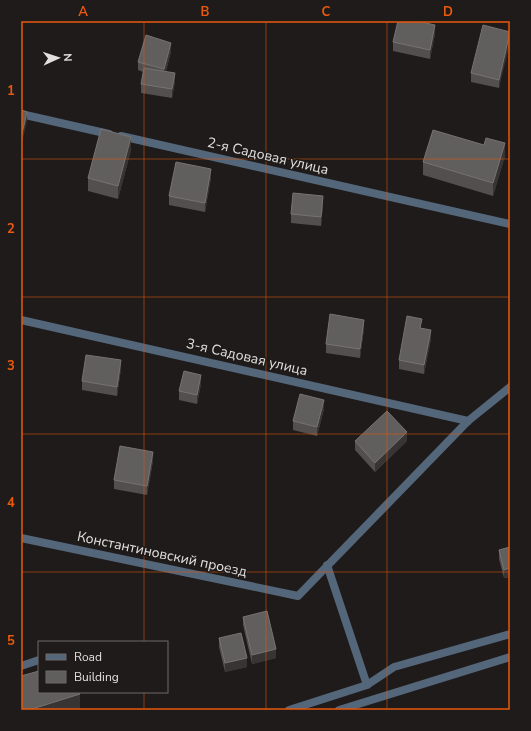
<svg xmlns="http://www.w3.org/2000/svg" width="531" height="731" font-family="'Nunito Sans',sans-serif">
  <rect width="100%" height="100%" fill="#1e1b1a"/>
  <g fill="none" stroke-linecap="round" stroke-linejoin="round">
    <path stroke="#546679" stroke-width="8" d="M 21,114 L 109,134
      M 121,136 L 510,224
      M 21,666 L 39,660
      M 367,685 L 394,667 L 510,634
      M 289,710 L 367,685 L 327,565"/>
    <path stroke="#546679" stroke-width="8" d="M 21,320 L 468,421
      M 21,538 L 298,596 L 468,421 L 510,387"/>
    <path stroke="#546679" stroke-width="8" d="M 339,710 L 510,657"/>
  </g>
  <path fill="#524f4e" d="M 510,32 L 499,88 L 471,82 L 471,73 Z
    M 435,34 L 430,59 L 393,51 L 393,42 Z
    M 171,52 L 166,71 L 175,82 L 172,98 L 141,93 L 141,84 L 143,72 L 138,70 L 138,62 Z
    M 131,150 L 118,199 L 88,191 L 88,178 Z
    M 505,156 L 493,196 L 423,175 L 423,162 Z
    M 211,178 L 205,212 L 169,205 L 169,196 Z
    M 323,205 L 321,226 L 291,223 L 291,214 Z
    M 364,329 L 360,358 L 326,353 L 326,344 Z
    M 422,329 L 431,339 L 424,374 L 399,369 L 399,360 Z
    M 121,369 L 117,396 L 82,390 L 82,381 Z
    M 201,384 L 197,404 L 179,400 L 179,391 Z
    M 324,409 L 317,436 L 293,430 L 293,421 Z
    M 355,441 L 407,441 L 375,472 L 355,450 Z
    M 153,461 L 147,495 L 114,489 L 114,480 Z
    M 510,547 L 510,577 L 504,578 L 499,559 L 499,550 Z
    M 243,617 L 276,658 L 252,664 L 243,625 Z
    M 219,638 L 247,667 L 225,672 L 219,647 Z"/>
  <path fill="#373433" d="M 435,25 L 435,34 L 430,59 L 430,50 Z
    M 510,34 L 510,43 L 499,88 L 499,80 Z
    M 171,43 L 171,52 L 164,78 L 164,69 Z
    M 175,73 L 175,82 L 172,98 L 172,89 Z
    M 27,112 L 27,121 L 21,147 L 21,138 Z
    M 131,137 L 131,150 L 118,199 L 118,186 Z
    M 505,143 L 505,156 L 493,196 L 493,183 Z
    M 211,169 L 211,178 L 205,212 L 205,203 Z
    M 323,196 L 323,205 L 321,226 L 321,217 Z
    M 364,320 L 364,329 L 360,358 L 360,349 Z
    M 431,330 L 431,339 L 424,374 L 424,365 Z
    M 121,360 L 121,369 L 117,396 L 117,387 Z
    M 201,375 L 201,384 L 197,404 L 197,395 Z
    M 324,400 L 324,409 L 317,436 L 317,427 Z
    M 407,432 L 407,441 L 375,472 L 375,463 Z
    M 153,452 L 153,461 L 147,495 L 147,486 Z
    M 510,568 L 510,577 L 504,578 L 504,570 Z
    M 276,649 L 276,658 L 252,664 L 252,655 Z
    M 247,658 L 247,667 L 225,672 L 225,663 Z
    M 80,694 L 80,710 L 29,710 Z"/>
  <path fill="#615f5e" stroke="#767372" d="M 398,21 L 417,21 L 435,25 L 430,50 L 393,42 Z
    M 483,25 L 510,32 L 499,80 L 471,73 Z
    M 146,35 L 171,43 L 164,69 L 138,62 Z
    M 144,68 L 175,73 L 172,89 L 141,84 Z
    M 21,110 L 27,112 L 21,138 Z
    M 101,129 L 131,137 L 118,186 L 88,178 Z
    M 433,130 L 484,145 L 486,138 L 505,143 L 493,183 L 423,162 Z
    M 176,162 L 211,169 L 205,203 L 169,196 Z
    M 293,193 L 323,196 L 321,217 L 291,214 Z
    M 330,314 L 364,320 L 360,349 L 326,344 Z
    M 407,316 L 422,319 L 420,328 L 431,330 L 424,365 L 399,360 Z
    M 86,355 L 121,360 L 117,387 L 82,381 Z
    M 184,371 L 201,375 L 197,395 L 179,391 Z
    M 300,394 L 324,400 L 317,427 L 293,421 Z
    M 387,411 L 407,432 L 375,463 L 355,441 Z
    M 120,446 L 153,452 L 147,486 L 114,480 Z
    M 510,547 L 510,568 L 504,570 L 499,550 Z
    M 267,611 L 276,649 L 252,655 L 243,617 Z
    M 241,633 L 247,658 L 225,663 L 219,638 Z
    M 39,671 L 39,692 L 79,692 L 80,694 L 29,710 L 21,710 L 21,676 Z"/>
  <path fill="none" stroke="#e8590c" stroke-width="1" stroke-opacity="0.55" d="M 144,21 L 144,642M 266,21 L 266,710M 387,21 L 387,710M 21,159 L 510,159M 21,297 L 510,297M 21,434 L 510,434M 21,572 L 510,572M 144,692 L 144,710"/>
  <g text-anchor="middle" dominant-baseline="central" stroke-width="3" stroke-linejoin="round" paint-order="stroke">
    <g font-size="14" fill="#e2e0df" stroke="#1e1b1a">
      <text transform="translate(268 156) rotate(13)">2-я Садовая улица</text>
      <text transform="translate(247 357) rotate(13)">3-я Садовая улица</text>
      <text transform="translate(162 554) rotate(12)">Константиновский проезд</text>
    </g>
  </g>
  <rect width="531" height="731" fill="none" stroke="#1e1b1a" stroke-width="44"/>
  <rect x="38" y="641" width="130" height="52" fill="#1e1b1a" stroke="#6c6a69"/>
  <rect x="46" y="654" width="20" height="6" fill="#546679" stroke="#6c6a69"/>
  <text x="74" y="661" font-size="12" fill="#e2e0df">Road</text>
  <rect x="46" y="671" width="20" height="12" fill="#615f5e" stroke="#6c6a69"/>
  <text x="74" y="681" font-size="12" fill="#e2e0df">Building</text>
  <g transform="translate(58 58) rotate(87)" stroke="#1e1b1a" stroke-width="3" paint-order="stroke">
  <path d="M0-3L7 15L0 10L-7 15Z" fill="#e2e0df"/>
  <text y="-6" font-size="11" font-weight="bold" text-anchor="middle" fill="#e2e0df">N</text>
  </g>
  <rect x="22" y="22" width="487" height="687" fill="none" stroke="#e8590c" stroke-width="1.5"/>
  <g font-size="13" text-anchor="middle" font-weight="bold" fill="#e8590c">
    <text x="83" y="16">A</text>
    <text x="205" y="16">B</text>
    <text x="326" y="16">C</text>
    <text x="448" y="16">D</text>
    <text x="11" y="95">1</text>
    <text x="11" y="233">2</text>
    <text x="11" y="370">3</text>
    <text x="11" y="507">4</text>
    <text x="11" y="645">5</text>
  </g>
</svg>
